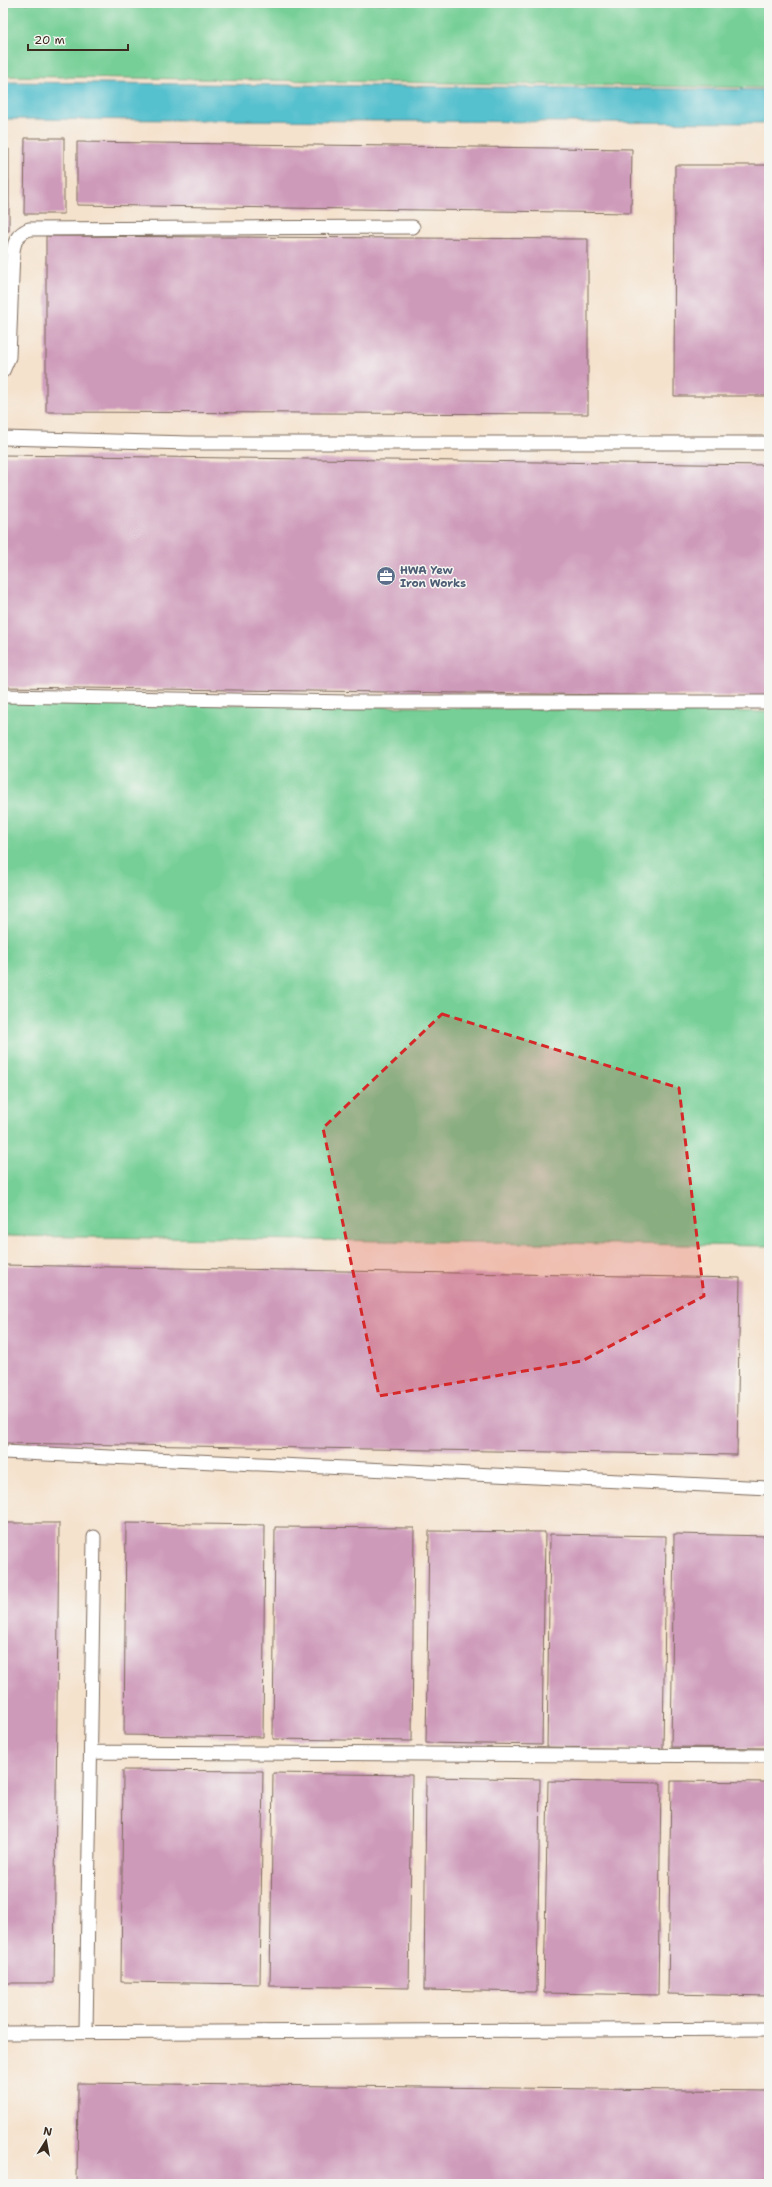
<svg xmlns="http://www.w3.org/2000/svg" width="772" height="2187" font-family="'Shantell Sans',sans-serif">
  <rect width="100%" height="100%" fill="#f6f6f2"/>
  <filter id="ink" filterUnits="userSpaceOnUse"><feTurbulence type="fractalNoise" baseFrequency=".025" numOctaves="2"/><feDisplacementMap in="SourceGraphic" scale="8" xChannelSelector="R" yChannelSelector="G"/><feConvolveMatrix kernelMatrix="1 2 1 2 8 2 1 2 1" color-interpolation-filters="sRGB"/></filter>
  <filter id="wash" filterUnits="userSpaceOnUse"><feTurbulence type="fractalNoise" baseFrequency=".012" numOctaves="4" result="noise"/><feDisplacementMap in="SourceGraphic" scale="16" xChannelSelector="R" yChannelSelector="G"/><feGaussianBlur stdDeviation="0.9" result="paint"/><feColorMatrix in="noise" values="0 0 0 0 0 0 0 0 0 0 0 0 0 0 0 0 0 1.4 0 .05"/><feComposite in="paint" operator="in"/></filter>
  <g filter="url(#wash)">
    <rect width="100%" height="100%" fill="#f5e2cd"/>
    <path fill="#76cf96" stroke="#587c5a" d="M 3,3 L 769,3 L 769,88 L 3,76 Z
      M 3,701 L 769,712 L 769,1246 L 3,1236 Z"/>
    <path fill="#54c0ce" stroke="#487576" d="M 3,82 L 769,90 L 769,123 L 3,119 Z"/>
    <g id="blocks">
      <path fill="#ce9ab9" d="M 25,138 L 64,138 L 64,214 L 24,214 Z
        M 77,142 L 632,149 L 631,213 L 77,205 Z
        M 3,149 L 9,149 L 9,231 L 3,231 Z
        M 675,165 L 769,165 L 769,396 L 674,396 Z
        M 46,236 L 588,239 L 588,414 L 46,412 Z
        M 3,455 L 769,465 L 769,697 L 3,687 Z
        M 3,1265 L 740,1278 L 737,1455 L 3,1443 Z
        M 3,1523 L 59,1523 L 54,1983 L 3,1983 Z
        M 126,1523 L 265,1525 L 263,1737 L 124,1735 Z
        M 275,1527 L 414,1528 L 412,1741 L 273,1739 Z
        M 429,1531 L 545,1532 L 542,1745 L 426,1743 Z
        M 550,1534 L 666,1536 L 663,1749 L 547,1747 Z
        M 674,1534 L 769,1536 L 769,1748 L 671,1747 Z
        M 123,1770 L 263,1771 L 260,1984 L 121,1982 Z
        M 273,1773 L 412,1775 L 409,1988 L 270,1986 Z
        M 426,1777 L 540,1779 L 537,1992 L 424,1990 Z
        M 548,1781 L 661,1783 L 658,1995 L 544,1993 Z
        M 671,1781 L 769,1782 L 769,1996 L 668,1994 Z
        M 78,2083 L 769,2091 L 769,2184 L 77,2184 Z"/>
    </g>
  </g>
  <g filter="url(#ink)">
    <use href="#blocks" fill-opacity="0" stroke="#7c6a5b" stroke-width="1"/>
    <g fill="none" stroke-linecap="round" stroke-linejoin="round">
      <g stroke="#7c6a5b" stroke-width="15">
        <path id="lane" d="M 3,371 L 9,357 L 13,251 C 15,239 18,234 29,229 L 413,227
          M 3,438 L 189,443 L 769,443
          M 3,696 L 351,702 L 769,702
          M 3,1452 L 769,1488
          M 91,1752 L 769,1756
          M 86,2032 L 94,1537
          M 3,2033 L 769,2029"/>
      </g>
      <use href="#lane" stroke="#fff" stroke-width="13"/>
    </g>
  </g>
  <path fill="#d62828" fill-opacity="0.2" stroke="#d62828" stroke-width="3" stroke-dasharray="8 5" stroke-linejoin="round" d="M 442,1014 L 679,1088 L 704,1296 L 582,1361 L 379,1396 L 323,1128 Z"/>
  <defs>
    <g id="office-disc" transform="scale(1)"><circle r="9.5" fill="#5c6f8a" stroke="#f6f6f2"/><path d="M-6-3h4V-5.5h4V-3h4V5H-6ZM-1-4.5V-3h2v-1.5ZM-6 0V1H6V0Z" fill="#fff"/></g>
  </defs>
  <g fill-rule="evenodd">
    <use href="#office-disc" x="386" y="576"/>
  </g>
  <g text-anchor="middle" dominant-baseline="central" stroke-width="3" stroke-linejoin="round" paint-order="stroke">
    <g font-size="11" font-weight="bold" fill="#4e5e75" stroke="#f6f6f2" text-anchor="start">
      <text x="400" y="570">HWA Yew<tspan x="400" dy="13">Iron Works</tspan></text>
    </g>
  </g>
  <rect width="772" height="2187" fill="none" stroke="#f6f6f2" stroke-width="16"/>
  <g transform="translate(46 2141) rotate(11)" stroke="#f6f6f2" stroke-width="3" paint-order="stroke">
  <path d="M0-3L7 15L0 10L-7 15Z" fill="#3b2a1e"/>
  <text y="-6" font-size="11" font-weight="bold" text-anchor="middle" fill="#3b2a1e">N</text>
  </g>
  <path d="M28 44v6h100v-6" fill="none" stroke="#3b2a1e" stroke-width="2"/>
  <text x="34" y="44" font-size="12" fill="#3b2a1e" stroke="#f6f6f2" stroke-width="3" paint-order="stroke">20 m</text>
</svg>
